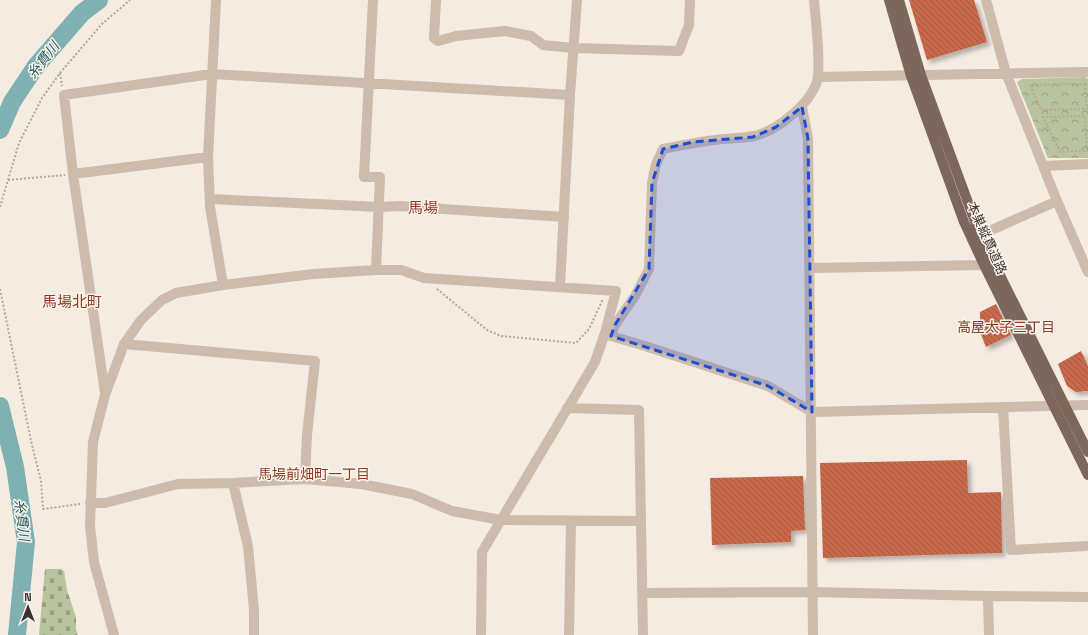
<svg xmlns="http://www.w3.org/2000/svg" width="1088" height="635" font-family="'Space Grotesk','Noto Sans JP',sans-serif">
  <defs>
    <pattern id="cemetery-stones" width="16" height="16" patternUnits="userSpaceOnUse"><rect width="16" height="16" fill="#b8c4a0"/><path d="M2 7V4a2 2 0 0 1 4 0v3zM10 15v-3a2 2 0 0 1 4 0v3z" fill="#97a083"/></pattern>
    <pattern id="park-crowns" width="20" height="18" patternUnits="userSpaceOnUse"><rect width="20" height="18" fill="#b8c4a0"/><path d="M2 6a3 3 0 1 1 6 0M12 15a3 3 0 1 1 6 0" fill="none" stroke="#97a083"/></pattern>
    <pattern id="building-back-hatch" width="6" height="6" patternUnits="userSpaceOnUse"><rect width="6" height="6" fill="#c8694b"/><path d="M-1 5l2 2M0 0l6 6M5-1l2 2" fill="none" stroke="#a4573f"/></pattern>
    <filter id="shadow"><feDropShadow dx="3.5" dy="3.5" stdDeviation="2" flood-color="#0004"/></filter>
  </defs>
  <rect width="100%" height="100%" fill="#f4ebe1"/>
  <path fill="url(#cemetery-stones)" d="M 45,569 L 61,569 L 64,571 L 67,590 L 76,617 L 76,629 L 78,635 L 39,635 Z"/>
  <path fill="url(#park-crowns)" d="M 1086,77 L 1088,79 L 1088,158 L 1048,158 L 1017,82 L 1022,79 Z"/>
  <g fill="none" stroke-linecap="round" stroke-linejoin="round">
    <path stroke="#7fb0b2" stroke-width="18" d="M 0,130 L 12,102 L 36,66 L 82,13 L 99,0
      M 0,406 L 15,467 L 26,542 L 17,635"/>
  </g>
  <path fill="url(#building-back-hatch)" filter="url(#shadow)" d="M 909,0 L 974,0 L 987,42 L 927,60 Z
    M 996,304 L 1011,335 L 986,347 L 980,332 L 980,312 Z
    M 1081,351 L 1088,366 L 1088,391 L 1076,392 L 1067,386 L 1058,364 Z
    M 967,460 L 968,493 L 1001,492 L 1002,553 L 823,558 L 820,463 Z
    M 803,476 L 805,530 L 791,531 L 791,542 L 712,545 L 710,478 Z"/>
  <g fill="none" stroke-linecap="round" stroke-linejoin="round">
    <path stroke="#b9a596" stroke-width="2" stroke-dasharray="2 2" stroke-linecap="butt" d="M 60,73 L 102,24 L 130,0
      M 1085,84 L 1087,109 L 1041,110 L 1030,85 Z
      M 1039,130 L 1048,127 L 1060,152 L 1087,151 L 1085,116 L 1043,117 L 1048,127
      M 8,180 L 65,175
      M 0,207 L 19,143 L 42,98 L 60,73 L 62,86
      M 0,289 L 31,441 L 41,481 L 43,509 L 80,504
      M 437,289 L 487,330 L 501,336 L 576,343 L 589,329 L 603,299"/>
    <path stroke="#cdbbac" stroke-width="10" d="M 216,0 L 208,157 L 210,207 L 223,285
      M 373,0 L 364,177 L 380,177 L 376,270
      M 436,0 L 434,38 L 438,41 L 456,36 L 505,31 L 531,36 L 543,45 L 573,48 L 679,51 L 689,25 L 690,0
      M 986,0 L 1006,73 L 1057,201 L 1088,272
      M 818,77 L 1088,72
      M 570,95 L 577,0
      M 802,107 L 808,139 L 813,635
      M 1043,166 L 1088,164
      M 73,174 L 208,157
      M 210,199 L 379,207 L 399,206 L 564,217
      M 980,235 L 1057,201
      M 810,268 L 984,265 L 991,263
      M 605,333 L 611,336 L 645,346 L 768,386 L 812,412 L 1088,405
      M 611,336 L 615,325 L 635,296 L 649,269 L 652,183 L 656,164 L 663,149 C 683,145 703,141 723,139 C 733,138 744,138 754,136 C 777,131 815,101 818,76 C 820,51 816,25 814,0
      M 124,344 L 315,361 L 307,435 L 305,479
      M 105,393 L 73,174 L 64,95 L 212,74 L 570,95 L 560,287
      M 1003,407 L 1011,550 L 1088,546
      M 567,408 L 639,410 L 643,635
      M 233,483 L 248,546 L 254,610 L 254,635
      M 90,503 L 105,503 L 178,484 L 233,483 L 305,479 L 361,484 L 412,494 L 452,511 L 501,520 L 641,521
      M 643,593 L 813,592 L 988,596 L 1088,597
      M 988,596 L 989,635
      M 114,635 L 94,562 L 90,526 L 93,442 L 105,395 L 124,344 L 141,320 L 162,300 L 176,293 L 223,285 L 313,274 L 376,270 L 401,270 L 424,278 L 616,291 L 605,333 L 595,362 L 482,552 L 481,635
      M 569,635 L 571,522"/>
    <path stroke="#7d675c" stroke-width="10" d="M 889,0 L 911,76 L 964,222 L 984,265 L 1088,475
      M 899,0 L 921,75 L 980,235 L 1088,452"/>
  </g>
  <path fill="#1d4ed8" fill-opacity="0.2" stroke="#1d4ed8" stroke-width="3" stroke-dasharray="8 5" stroke-linejoin="round" d="M 802,107 L 808,139 L 812,412 L 768,386 L 611,336 L 615,325 L 649,269 L 652,183 L 663,149 L 693,142 L 753,137 L 776,127 Z"/>
  <g text-anchor="middle" dominant-baseline="central" stroke-width="3" stroke-linejoin="round" paint-order="stroke">
    <g font-size="13" fill="#3b302b" stroke="#fbf5ee">
      <text transform="translate(987 238) rotate(66)">本巣縦貫道路</text>
    </g>
    <g font-size="14" font-style="italic" fill="#1f5a5e" stroke="#fbf5ee">
      <text transform="translate(43 60) rotate(-52)">糸貫川</text>
      <text transform="translate(22 520) rotate(83)">糸貫川</text>
    </g>
    <g font-size="14" fill="#8c3b22" stroke="#fbf5ee">
      <text x="1006" y="327">高屋太子三丁目</text>
      <text x="314" y="474">馬場前畑町一丁目</text>
    </g>
    <g font-size="15" fill="#8c3b22" stroke="#fbf5ee">
      <text x="423" y="207">馬場</text>
      <text x="72" y="301">馬場北町</text>
    </g>
  </g>
  <g transform="translate(28 607)" stroke="#fbf5ee" stroke-width="3" paint-order="stroke">
  <path d="M0-3L7 15L0 10L-7 15Z" fill="#3b302b"/>
  <text y="-6" font-size="11" font-weight="bold" text-anchor="middle" fill="#3b302b">N</text>
  </g>
</svg>
